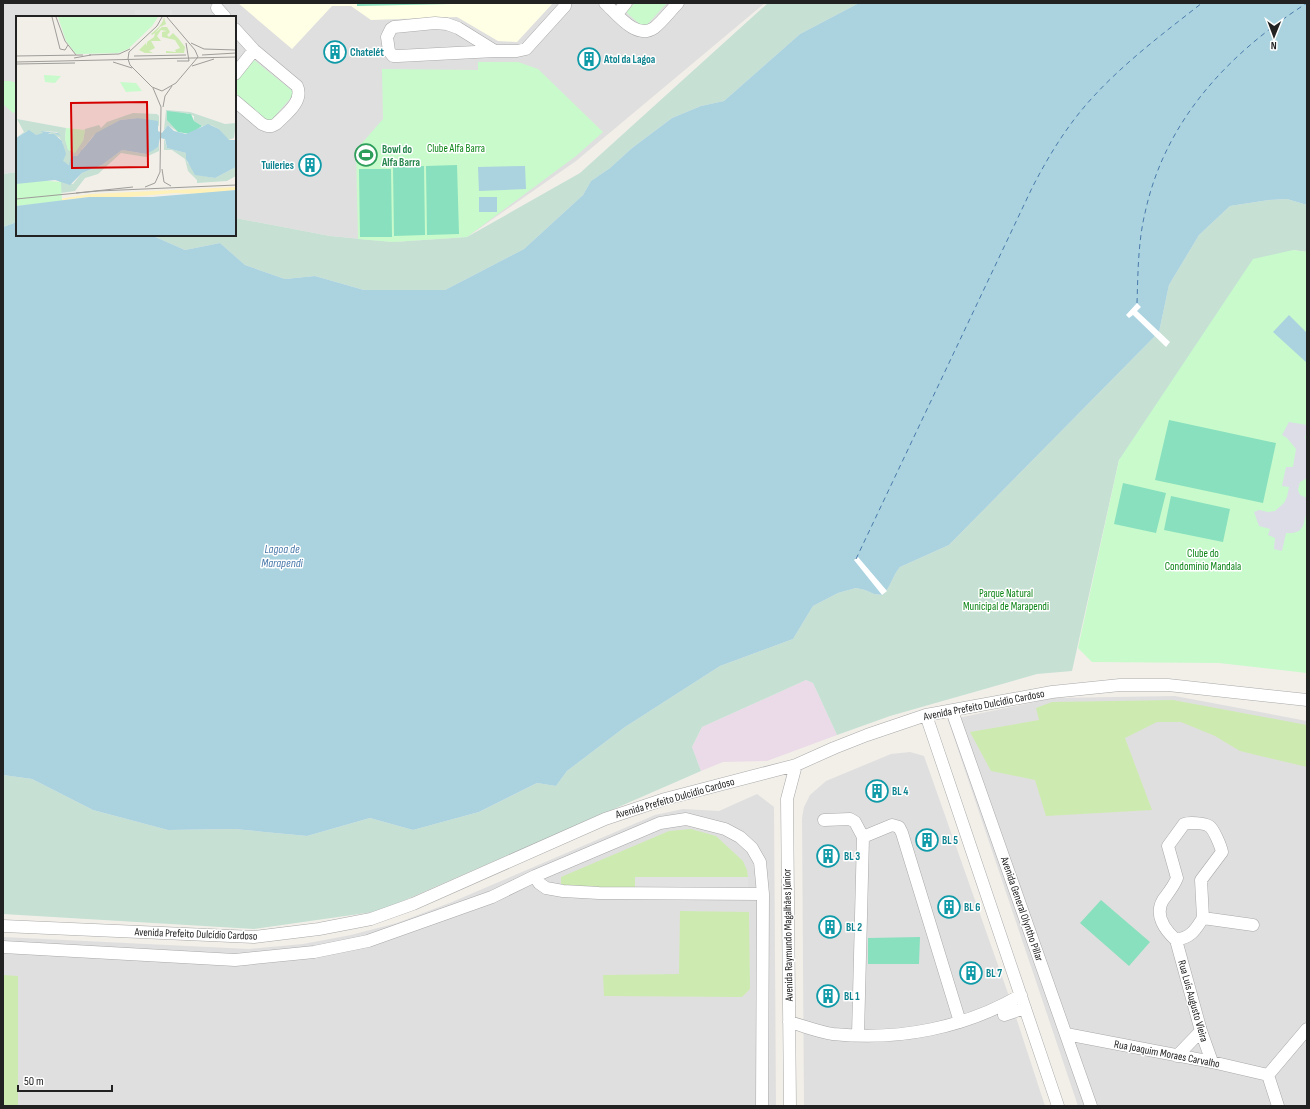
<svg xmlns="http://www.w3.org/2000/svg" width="1310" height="1109" font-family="'Sofia Sans Condensed',sans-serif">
  <rect width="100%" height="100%" fill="#f2efe9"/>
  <path fill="#e0dfdf" d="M 3,3 L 765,3 L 576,161 L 467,237 L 393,242 L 330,236 L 235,218 L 235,17 L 17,17 L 17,172 L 3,174 Z
    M 1175,696 L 1307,721 L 1307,1106 L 1078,1106 L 948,720 L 1054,698 Z
    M 910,752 L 924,756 L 1010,999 L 1045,1106 L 804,1106 L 802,818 L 804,807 L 810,795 L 826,781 L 891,754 Z
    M 757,794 L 774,807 L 776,1106 L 3,1106 L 3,937 L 249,949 L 303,944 L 351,935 L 397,923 L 452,902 L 655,815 L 683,809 L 719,811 Z"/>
  <path fill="#ebdbe8" d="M 806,680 L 813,683 L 837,735 L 767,761 L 723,762 L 701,771 L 692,747 L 702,727 Z"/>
  <path fill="#ffffe5" d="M 238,3 L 553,3 L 517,42 L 498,41 L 457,17 L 371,20 L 351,6 L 332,6 L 292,49 Z"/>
  <path fill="#cdebb0" d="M 1173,700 L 1307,725 L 1307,767 L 1240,751 L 1215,736 L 1181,722 L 1157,722 L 1125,738 L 1152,810 L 1046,816 L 1035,780 L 991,771 L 970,732 L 1039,720 L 1036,708 L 1052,702 Z
    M 691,829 L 716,836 L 743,861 L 747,870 L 748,877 L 636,877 L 635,887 L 561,887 L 561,877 L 669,831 Z
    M 680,911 L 749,912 L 750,989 L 742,997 L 604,996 L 603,975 L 679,974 Z
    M 3,975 L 18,976 L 18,1106 L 3,1106 Z"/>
  <path fill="#c6e0d4" d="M 768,3 L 859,3 L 800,34 L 724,101 L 701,106 L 672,118 L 632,148 L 610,168 L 591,181 L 583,195 L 524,249 L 445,290 L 364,290 L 315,276 L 285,279 L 245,265 L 220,243 L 185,250 L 151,235 L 235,235 L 235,218 L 330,236 L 393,242 L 467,237 L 580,173 Z
    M 17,172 L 17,222 L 3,227 L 3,174 Z
    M 1287,199 L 1307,205 L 1307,252 L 1293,250 L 1119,460 L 1072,671 L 1037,674 L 890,716 L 837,735 L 813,683 L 806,680 L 702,727 L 692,747 L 701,771 L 380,911 L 254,929 L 3,914 L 3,775 L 32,779 L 93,810 L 168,830 L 234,829 L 307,836 L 370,818 L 413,830 L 479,812 L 537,783 L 556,786 L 567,771 L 625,727 L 720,666 L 793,639 L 813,606 L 838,593 L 856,588 L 865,590 L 874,594 L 882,595 C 891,588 892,576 900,567 L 949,545 L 1159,332 L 1169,285 L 1199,235 L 1230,206 L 1269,200 Z"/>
  <path fill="#c8facc" d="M 635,3 L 667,3 L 644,28 L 626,12 Z
    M 254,60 L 295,93 L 268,124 L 235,97 L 235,82 Z
    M 478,62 L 518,62 L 538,69 L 603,132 L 576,156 L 467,237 L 393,242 L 358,239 L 356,150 L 383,119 L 382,69 L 478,70 Z
    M 3,81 L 10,81 L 17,83 L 17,111 L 13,113 L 3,104 Z
    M 1293,250 L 1307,252 L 1307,673 L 1219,663 L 1092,662 L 1078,648 L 1119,460 L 1253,259 Z"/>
  <path fill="#88e0be" d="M 357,3 L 451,3 L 451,4 L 357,6 Z
    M 457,165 L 459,234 L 427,235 L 426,166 Z
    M 424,166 L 425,235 L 394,236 L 393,167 Z
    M 359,169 L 391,169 L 392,237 L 360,237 Z
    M 1169,420 L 1276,443 L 1263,503 L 1155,480 Z
    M 1123,483 L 1166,493 L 1156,533 L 1114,524 Z
    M 1171,496 L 1230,509 L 1223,542 L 1164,530 Z
    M 1101,900 L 1150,942 L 1129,966 L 1080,923 Z
    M 920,937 L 919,964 L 868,964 L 868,938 Z"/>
  <path fill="#e2e2e2" d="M 135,10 L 172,10 L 172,17 L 135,17 Z
    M 635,877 L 748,877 L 748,888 L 635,887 Z"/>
  <path fill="#dddde8" d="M 1289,422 L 1307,425 L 1307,432 L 1305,437 L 1307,443 L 1307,478 L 1300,482 L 1298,490 L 1300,495 L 1307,498 L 1307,511 L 1303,526 L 1299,531 L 1293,533 L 1286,533 L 1282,551 L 1274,549 L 1275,538 L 1268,535 L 1270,529 L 1259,526 L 1254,512 L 1259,510 L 1268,512 L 1275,511 L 1284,503 L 1287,497 L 1289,487 L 1282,486 L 1286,467 L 1293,467 L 1296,449 L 1287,438 L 1282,435 Z"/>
  <path fill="#aad3df" d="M 859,3 L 1307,3 L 1307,205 L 1287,199 L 1269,200 L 1230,206 L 1199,235 L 1169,285 L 1159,332 L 949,545 L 900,567 C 892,576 891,588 882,595 L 874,594 L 865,590 L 856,588 L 838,593 L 813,606 L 793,639 L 720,666 L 625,727 L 567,771 L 556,786 L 537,783 L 479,812 L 413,830 L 370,818 L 307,836 L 234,829 L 168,830 L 93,810 L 32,779 L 3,775 L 3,227 L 17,222 L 17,235 L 151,235 L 185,250 L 220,243 L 245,265 L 285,279 L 315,276 L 364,290 L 445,290 L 524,249 L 583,195 L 591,181 L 610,168 L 632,148 L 672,118 L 701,106 L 724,101 L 800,34 Z
    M 525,166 L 526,189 L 479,191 L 478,167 Z
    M 479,197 L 497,197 L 497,212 L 479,212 Z
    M 1289,315 L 1307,333 L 1307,363 L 1273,332 Z"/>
  <path fill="#fff" d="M 1137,303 L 1141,307 L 1137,311 L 1170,342 L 1166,347 L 1133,315 L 1129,318 L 1126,315 Z
    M 858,557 L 887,591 L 882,595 L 854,560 Z"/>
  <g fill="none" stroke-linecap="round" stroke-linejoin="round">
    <path stroke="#4a7aab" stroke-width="1" stroke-dasharray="5 4" stroke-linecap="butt" d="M 1137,303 C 1138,273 1138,242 1145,213 C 1165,120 1229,53 1307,3
      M 856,559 L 1032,188 C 1049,155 1068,124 1093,97 C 1125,62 1165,32 1202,3"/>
    <g stroke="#a9a9a9" stroke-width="13">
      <path id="minor" d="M 605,3 C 617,14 636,40 654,28 C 663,21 670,11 678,3
        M 217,8 L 225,17
        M 617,14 L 626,3
        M 235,29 L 254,50 L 297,86 C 304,101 286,114 276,124 L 272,126 L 267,126 L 262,124 L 235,101
        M 495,51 L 398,56 L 393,56 L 389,51 L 387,37 L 391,29 L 394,27 L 435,23 L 447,24 L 458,28 L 495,51 L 517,51 L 526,49 L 565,6 L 565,3
        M 235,74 L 254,50
        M 952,711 L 1091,1106
        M 926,715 L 1058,1106
        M 824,820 L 850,819 L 855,822 L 863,837 L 858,1035
        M 863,837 L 892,825 L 899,827 L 902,833 L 960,1022
        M 535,876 L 539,883 L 546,888 L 563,891 L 599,893 L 763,894
        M 1203,918 L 1253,925
        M 3,926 L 254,937 L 319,929 L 371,919 L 413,904 L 605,819 L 665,799 L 796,765 L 834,748 L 867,735 L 926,715 L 1052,692 L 1120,685 L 1168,685 L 1307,700
        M 1176,940 C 1165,930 1154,915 1163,900 C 1168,893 1174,886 1177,878 L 1168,846 L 1184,824 C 1189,822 1204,823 1209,826 C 1214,829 1221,847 1222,852 L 1201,880 L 1203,918 C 1195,930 1192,937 1176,940 L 1201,1031 L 1212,1062
        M 3,947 L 235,960 L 314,952 L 368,941 L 492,897 L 535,876 L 660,823 L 686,819 L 725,829 L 740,837 L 752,848 L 760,862 L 763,894 L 762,1106
        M 1004,1015 L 1025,1008
        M 789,1022 C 804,1026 819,1032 833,1034 C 898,1041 965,1028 1021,995
        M 1066,1034 L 1212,1062 L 1268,1075
        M 1177,1056 L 1201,1031
        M 790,1106 L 787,799 L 796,765
        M 1278,1106 L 1268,1075 L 1307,1029"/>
    </g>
    <use href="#minor" stroke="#fff" stroke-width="12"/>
  </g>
  <defs>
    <g id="building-ring" transform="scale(1.15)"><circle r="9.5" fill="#fff" stroke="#0f9aa8" stroke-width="1.5"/><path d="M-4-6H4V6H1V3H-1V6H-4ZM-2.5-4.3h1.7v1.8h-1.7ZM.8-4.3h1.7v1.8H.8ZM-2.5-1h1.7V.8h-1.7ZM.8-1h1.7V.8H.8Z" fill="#0f9aa8"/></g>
    <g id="stadium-ring" transform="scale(1.15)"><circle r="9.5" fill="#fff" stroke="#2e9e5b" stroke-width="1.5"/><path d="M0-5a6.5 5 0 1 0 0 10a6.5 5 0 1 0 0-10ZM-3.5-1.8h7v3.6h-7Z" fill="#2e9e5b"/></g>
  </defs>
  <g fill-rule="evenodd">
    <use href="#building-ring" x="335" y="52"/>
    <use href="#building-ring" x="589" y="59"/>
    <use href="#stadium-ring" x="366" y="155"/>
    <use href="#building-ring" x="310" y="165"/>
    <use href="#building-ring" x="877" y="791"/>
    <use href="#building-ring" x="927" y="840"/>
    <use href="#building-ring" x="828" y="856"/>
    <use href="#building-ring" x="949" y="907"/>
    <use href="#building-ring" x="830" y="927"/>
    <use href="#building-ring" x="971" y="973"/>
    <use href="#building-ring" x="828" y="996"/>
  </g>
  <g text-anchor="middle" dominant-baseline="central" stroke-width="3" stroke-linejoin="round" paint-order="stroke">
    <g font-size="11" font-weight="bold" fill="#0d838f" stroke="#fff" text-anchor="start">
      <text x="350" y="52">Chatelét</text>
      <text x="604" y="59">Atol da Lagoa</text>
      <text x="294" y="165" text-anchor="end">Tuileries</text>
      <text x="892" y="791">BL 4</text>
      <text x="942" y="840">BL 5</text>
      <text x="844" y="856">BL 3</text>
      <text x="964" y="907">BL 6</text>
      <text x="846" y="927">BL 2</text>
      <text x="986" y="973">BL 7</text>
      <text x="844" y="996">BL 1</text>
    </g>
    <g font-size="11" fill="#0c8416" stroke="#fff">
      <text x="456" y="148">Clube Alfa Barra</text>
      <text x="1203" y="553">Clube do<tspan x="1203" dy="13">Condomínio Mandala</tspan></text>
      <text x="1006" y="593">Parque Natural<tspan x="1006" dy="13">Municipal de Marapendi</tspan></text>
    </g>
    <g font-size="11" font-weight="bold" fill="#27864d" stroke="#fff" text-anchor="start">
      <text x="382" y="149">Bowl do<tspan x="382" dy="13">Alfa Barra</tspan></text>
    </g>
    <g font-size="11" fill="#222" stroke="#fff">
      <text transform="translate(984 705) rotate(-11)">Avenida Prefeito Dulcídio Cardoso</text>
      <text transform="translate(675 798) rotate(-16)">Avenida Prefeito Dulcídio Cardoso</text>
      <text transform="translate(1022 909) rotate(71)">Avenida General Olyntho Pillar</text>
      <text transform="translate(196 934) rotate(2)">Avenida Prefeito Dulcídio Cardoso</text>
      <text transform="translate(788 935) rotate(-91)">Avenida Raymundo Magalhães Júnior</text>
      <text transform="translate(1193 1001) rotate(74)">Rua Luís Augusto Vieira</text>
      <text transform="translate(1167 1054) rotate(11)">Rua Joaquim Moraes Carvalho</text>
    </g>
    <g font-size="12" font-style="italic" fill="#4a7aab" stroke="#fff">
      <text x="282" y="549">Lagoa de<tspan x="282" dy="14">Marapendi</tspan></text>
    </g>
  </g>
  <g transform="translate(16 16)">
    <rect width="220" height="220" fill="#f2efe9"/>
    <path d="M 148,1 L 150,8 L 144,11 L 147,10 L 151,10 L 145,10 L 139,17 L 146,11 L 151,11 L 154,16 L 151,19 L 153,21 L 157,17 L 162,22 L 169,31 L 168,37 L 150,37 L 150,35 L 160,36 L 159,34 L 164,32 L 159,24 L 146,21 L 146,16 L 151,15 L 145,14 L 141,20 L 145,25 L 135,25 L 139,32 L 133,35 L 137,37 L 129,37 L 123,34 L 130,27 L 131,30 L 131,26 L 138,21 L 139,17 L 136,19 L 135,18 L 143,11 L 147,5 Z" fill="#cdebb0"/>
    <path d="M 150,94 L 174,96 L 209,108 L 220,107 L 218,122 L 212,124 L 203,113 L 195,109 L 186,110 L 178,105 L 178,100 L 171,97 L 153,106 L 162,116 L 152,109 L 148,114 ZM 117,97 L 141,98 L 143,100 L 143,117 L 143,110 L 134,106 L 122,102 L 104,104 L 77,120 L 61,140 L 55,140 L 54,149 L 47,146 L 47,127 L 43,121 L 32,119 L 36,116 L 44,119 L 41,116 L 27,115 L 27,118 L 20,119 L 11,115 L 0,122 L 8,116 L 1,103 L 50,112 L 49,124 L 67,125 L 69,113 L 83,109 L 85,112 L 91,106 ZM 148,122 L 151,132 L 170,137 L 171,146 L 182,159 L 199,162 L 220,151 L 220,160 L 211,165 L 181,167 L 181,164 L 172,155 L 169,143 L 156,134 L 148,134 ZM 143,123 L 143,135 L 130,141 L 105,137 L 82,158 L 69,162 L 59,175 L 45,177 L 43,165 L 57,168 L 66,157 L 86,149 L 106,134 L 130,138 L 142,131 Z" fill="#c6e0d4"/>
    <path d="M 220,171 L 220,174 L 189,178 L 159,177 L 88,183 L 73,181 L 0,190 L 74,178 Z" fill="#fff1ba"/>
    <path d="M 42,1 L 142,1 L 136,10 L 112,33 L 102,37 L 60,38 L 50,25 ZM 28,60 L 28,59 L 45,60 L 39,67 L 29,66 ZM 104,66 L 120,67 L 126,75 L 110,76 ZM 50,112 L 69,114 L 67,125 L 59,137 L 52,134 L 49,124 ZM 21,164 L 45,166 L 46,185 L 0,190 L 0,168 Z" fill="#c8facc"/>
    <path d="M 151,95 L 175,98 L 178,105 L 186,110 L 174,118 L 162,116 L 151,104 Z" fill="#88e0be"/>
    <path d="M 122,102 L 142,105 L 142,115 L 146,117 L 152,109 L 158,115 L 170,118 L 192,108 L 203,113 L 213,124 L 220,124 L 220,151 L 199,162 L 179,159 L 170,143 L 170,137 L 151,132 L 149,123 L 144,122 L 142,131 L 136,135 L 130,138 L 106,134 L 86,149 L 66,157 L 54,169 L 39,164 L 0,168 L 0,122 L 13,114 L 20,119 L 27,117 L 25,115 L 42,117 L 45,120 L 36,116 L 32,118 L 38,118 L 46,125 L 50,138 L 47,145 L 53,149 L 55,140 L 61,140 L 80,117 L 104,104 ZM 220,174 L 220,219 L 0,219 L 0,190 L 73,181 L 136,181 Z" fill="#aad3df"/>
    <path fill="none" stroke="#aad3df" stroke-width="2" d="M 30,161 L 58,150 L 64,143 L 66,134M 199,161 L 199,153 L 215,132 L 216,126M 29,162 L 52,157 L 63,151 L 71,143 L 82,119"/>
    <path fill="none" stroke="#9f9d99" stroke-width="1" d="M 36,1 L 44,33 L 49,34 L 52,29M 40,1 L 49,25 L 60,39M 146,1 L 141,10 L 113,36 L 112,43 L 114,49 L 136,71 L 146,75 L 160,67 L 182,41 L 179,34 L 151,1M 175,27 L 188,33 L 220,34M 73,39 L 103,38 L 114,33M 186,39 L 220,37M 0,40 L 67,39M 118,40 L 170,39M 58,42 L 75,39M 161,45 L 173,45 L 170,27M 0,46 L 220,41M 97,46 L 116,52M 1,48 L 59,47M 176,50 L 198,43M 147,91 L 149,80 L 156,70M 146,153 L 148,166 L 155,170M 129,171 L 139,167 L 144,156 L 145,91 L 137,72M 60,177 L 117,171M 0,183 L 82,175 L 220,169"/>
    <path fill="#d40000" fill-opacity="0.15" stroke="#d40000" stroke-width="2" d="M 131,86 L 132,151 L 56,152 L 55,87 Z"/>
    <rect width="220" height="220" fill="none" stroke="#222" stroke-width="2"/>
  </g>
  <rect width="1310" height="1109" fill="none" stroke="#222222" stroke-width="8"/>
  <g transform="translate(1274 36) rotate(181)" stroke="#ffffff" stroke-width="3" paint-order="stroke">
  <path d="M0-3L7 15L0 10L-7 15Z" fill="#222222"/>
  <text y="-6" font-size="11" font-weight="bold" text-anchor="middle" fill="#222222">N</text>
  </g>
  <path d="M18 1085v6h94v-6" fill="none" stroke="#222222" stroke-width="2"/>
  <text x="24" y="1085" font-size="12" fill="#222222" stroke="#ffffff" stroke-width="3" paint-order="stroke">50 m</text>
</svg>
